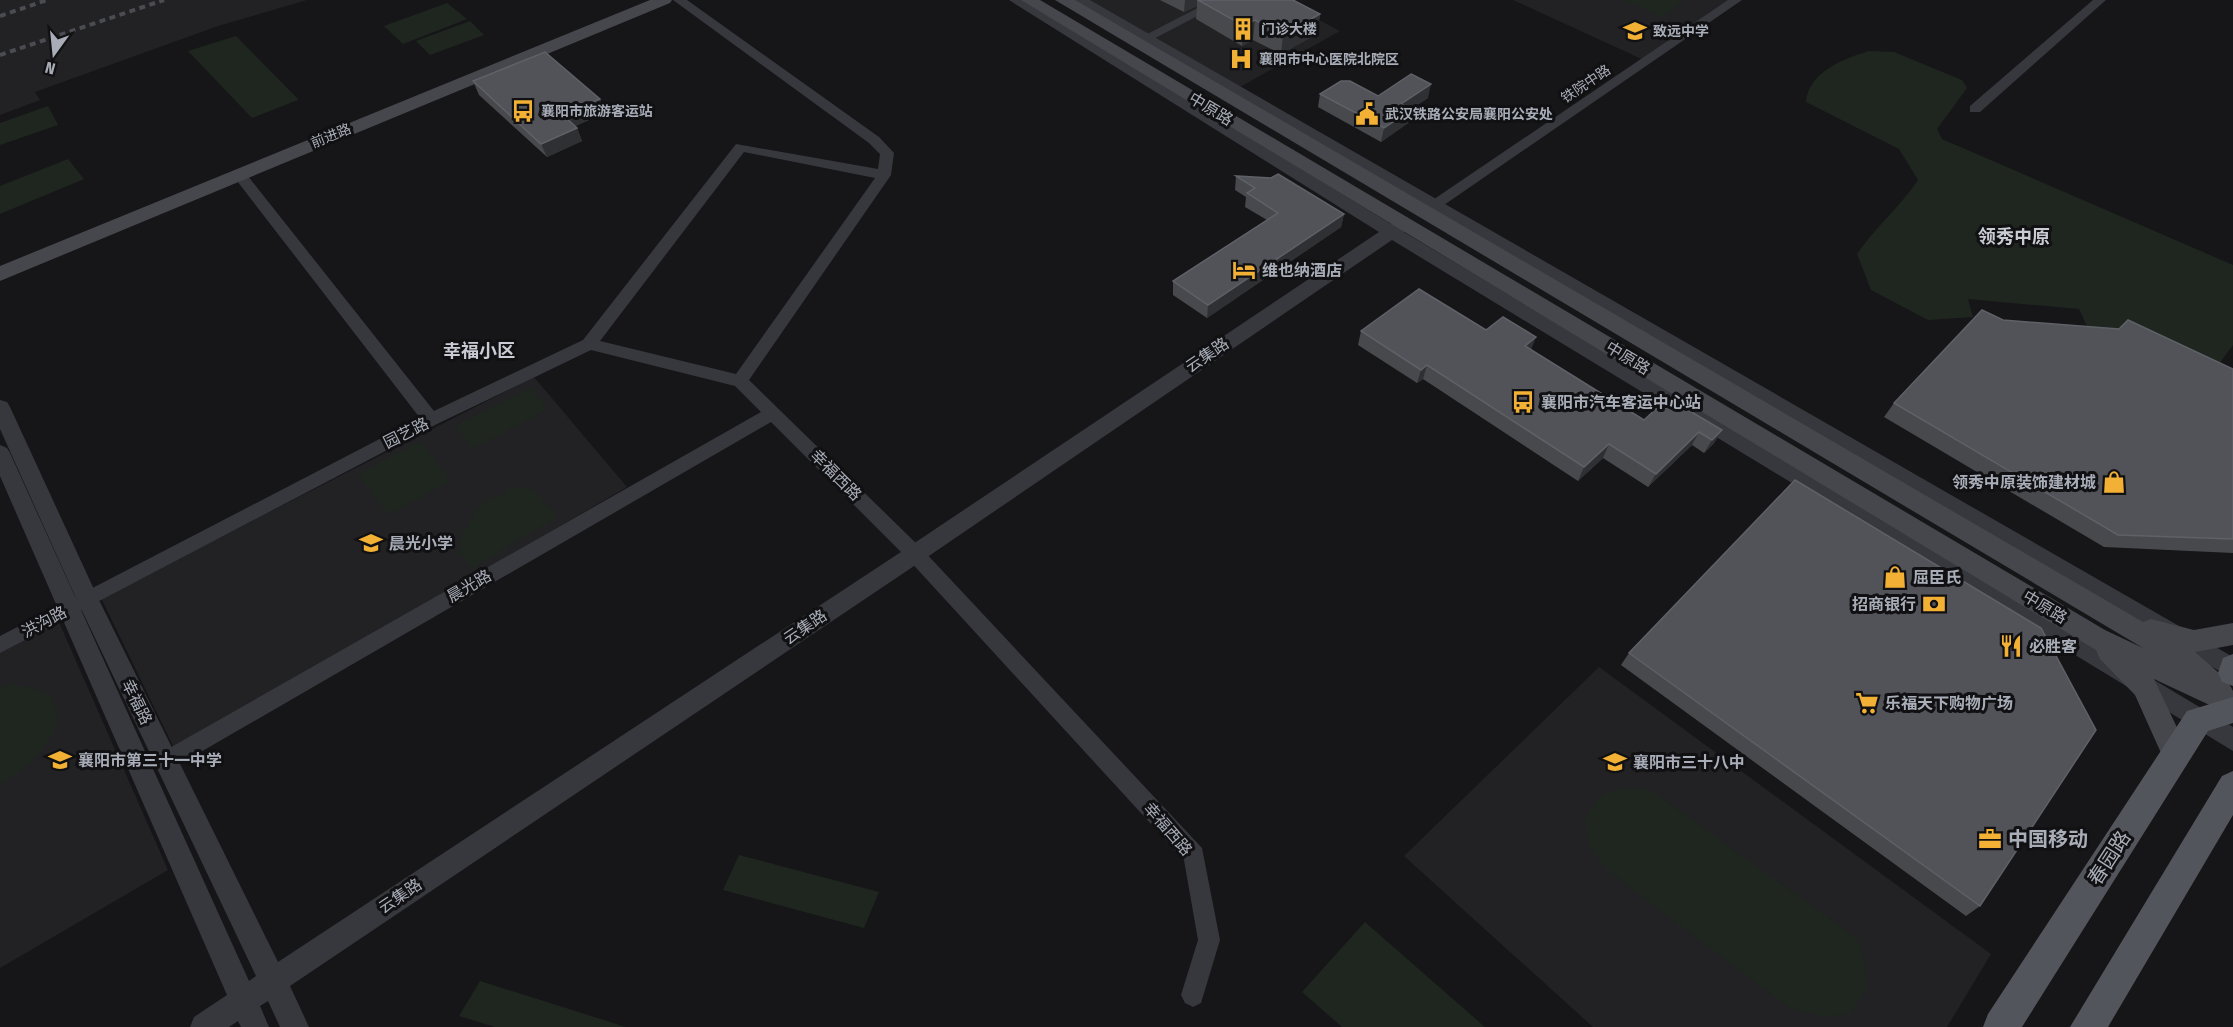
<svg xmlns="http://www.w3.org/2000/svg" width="2233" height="1027" font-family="'Fira Sans Condensed','Noto Sans SC',sans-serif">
  <rect width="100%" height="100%" fill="#161618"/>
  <path fill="#222225" d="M 0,0 L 307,0 L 218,26 L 35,92 L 40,100 L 0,115 Z
    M 1090,0 L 1281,0 L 1340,31 L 1240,87 Z
    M 1513,0 L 1736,0 L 1646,61 Z
    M 534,377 L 627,487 L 175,750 L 101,598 Z
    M 58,620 L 168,870 L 0,968 L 0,650 Z
    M 1599,667 L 1991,954 L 1947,1027 L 1593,1027 L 1404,856 Z"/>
  <path fill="#1e261f" d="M 1623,0 L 1685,0 L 1662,17 Z
    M 447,3 L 467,19 L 403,44 L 384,26 Z
    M 470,21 L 484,35 L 430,55 L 416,41 Z
    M 236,36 L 298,99 L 298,100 L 252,118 L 188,51 Z
    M 1869,51 L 1894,52 L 1962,80 L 1967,88 L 1937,129 L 1942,139 L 2233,265 L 2233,345 L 2219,364 L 2165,346 L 2087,326 L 2079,309 L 1968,299 L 1973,317 L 1928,320 L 1871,290 L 1857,254 C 1876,226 1900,207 1918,180 L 1899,149 L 1806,102 C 1808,72 1845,58 1869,51 Z
    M 48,106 L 58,125 L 0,145 L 0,123 Z
    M 68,159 L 84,179 L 0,214 L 0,186 Z
    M 530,388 L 548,409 L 473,449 L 455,426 Z
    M 420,441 L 451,481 L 388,515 L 358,474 Z
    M 510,486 L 534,490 L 557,517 L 472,568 L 459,553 L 461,533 C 478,517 472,500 504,495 Z
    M 11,684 L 34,688 L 51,697 C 53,702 57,709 57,714 C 59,742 22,772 0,784 L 0,688 Z
    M 1627,788 L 1649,789 L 1859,940 L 1865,963 L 1867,988 L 1850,1013 L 1827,1017 L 1791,1009 L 1604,867 L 1588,844 L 1585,817 L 1604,793 Z
    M 739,855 L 879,892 L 864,928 L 723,890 Z
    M 1365,922 L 1485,1027 L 1342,1027 L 1302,992 Z
    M 480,981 L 626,1027 L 495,1027 L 459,1016 Z"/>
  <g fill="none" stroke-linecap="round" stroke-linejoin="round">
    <path fill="#37383d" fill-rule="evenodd" d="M 673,0 L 687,0 L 879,137 L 894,153 L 891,175 L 749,380 L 922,549 L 1202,848 L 1220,940 L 1201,1003 L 1193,1007 L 1185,1003 L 1181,995 L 1198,940 L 1184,860 L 908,559 L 771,422 L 173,768 L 166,771 L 159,768 L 156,761 L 159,754 L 761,412 L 735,386 L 591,350 L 437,424 L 0,653 L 0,636 L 420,418 L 234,177 L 234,171 L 244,171 L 434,411 L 583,340 L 736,144 L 878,169 L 880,154 L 869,143 ZM 744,152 L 875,178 L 736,374 L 600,341 Z
      M 1213,0 L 1228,0 L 1140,46 L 1136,47 L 1130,43 Z
      M 1728,0 L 1742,0 L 1428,216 L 1418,216 L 1416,213 L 1418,210 Z
      M 2093,0 L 2106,0 L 1980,112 L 1970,112 L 1970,106 Z"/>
    <path fill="#37383d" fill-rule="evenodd" d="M 1009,0 L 1026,0 L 1391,224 L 1403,219 L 1409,220 L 1412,224 L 1404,232 L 2233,727 L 2233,751 L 1392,240 L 923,560 L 290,986 L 309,1027 L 280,1027 L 268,1001 L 260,1006 L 269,1027 L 241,1027 L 238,1021 L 229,1027 L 190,1027 L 194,1017 L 227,995 L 0,476 L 0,445 L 7,448 L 10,453 L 249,981 L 256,976 L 76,598 L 0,429 L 0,400 L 7,402 L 10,407 L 98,598 L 278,962 L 907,548 L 1379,232 Z
      M 1073,0 L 1090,0 L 2233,657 L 2233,679 Z"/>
    <path fill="#45474d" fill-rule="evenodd" d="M 650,0 L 672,0 L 670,3 L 0,281 L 0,266 Z
      M 1021,0 L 1040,0 L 2105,630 L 2143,648 L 1055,0 L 1075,0 L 2143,622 L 2151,619 L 2194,630 L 2233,623 L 2233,645 L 2195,652 L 2227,680 L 2233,691 L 2233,716 L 2154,679 L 2190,755 L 2186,764 L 2176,768 L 2166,764 L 2135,695 L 2100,659 L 2096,650 Z"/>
    <path fill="#53555c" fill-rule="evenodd" d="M 2233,654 L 2233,686 L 2222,682 L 2218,673 L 2223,658 Z
      M 2233,697 L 2233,723 L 2208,731 L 2022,1027 L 1983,1027 L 1988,1014 L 2187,711 Z
      M 2233,771 L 2233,815 L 2108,1027 L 2070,1027 L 2222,776 Z"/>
    <path stroke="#4a4c52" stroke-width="4" stroke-dasharray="6 4.5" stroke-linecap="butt" d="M 0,16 L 47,0
      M 0,55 L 164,0"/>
  </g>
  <path fill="#47494d" d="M 1160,0 L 1293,0 L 1320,14 L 1317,34 L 1281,54 L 1253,40 L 1242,46 L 1196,19 L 1197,6 L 1184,12 Z
    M 473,81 L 605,113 L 575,126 L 577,128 L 582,141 L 547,157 L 479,95 Z
    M 1320,94 L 1378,96 L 1428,98 L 1411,109 L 1408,123 L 1381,142 L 1318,107 Z
    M 1236,176 L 1344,214 L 1341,227 L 1207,318 L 1173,295 L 1173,281 L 1267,220 L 1245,207 L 1246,197 L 1235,190 Z
    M 2003,320 L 2233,369 L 2233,553 L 2104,547 L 1884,417 L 1894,403 Z
    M 1486,330 L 1531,350 L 1644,420 L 1722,430 L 1714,443 L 1704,453 L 1692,445 L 1648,487 L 1603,458 L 1578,481 L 1423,379 L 1417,383 L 1358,345 L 1361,331 Z
    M 1629,653 L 1980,906 L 1966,916 L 1621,665 Z"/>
  <path fill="#2f3033" d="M 1185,0 L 1197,0 L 1197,6 L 1184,12 Z
    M 1320,14 L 1317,34 L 1281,54 L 1283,35 Z
    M 1255,20 L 1253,40 L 1242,46 L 1244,26 Z
    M 1431,84 L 1428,98 L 1398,118 L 1401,104 Z
    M 600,99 L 605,113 L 569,129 L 563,115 Z
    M 1411,110 L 1408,123 L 1381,142 L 1384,128 Z
    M 577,128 L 582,141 L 547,157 L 541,144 Z
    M 1344,214 L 1341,227 L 1207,318 L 1208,305 Z
    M 1536,337 L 1531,350 L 1525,346 Z
    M 1427,365 L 1423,379 L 1417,383 L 1421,370 Z
    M 1722,430 L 1714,443 L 1704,453 L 1712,440 Z
    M 1699,432 L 1692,445 L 1648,487 L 1656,474 Z
    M 1609,444 L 1603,458 L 1578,481 L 1584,467 Z"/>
  <path fill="#525359" stroke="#5f6168" stroke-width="1.5" d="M 1198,0 L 1293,0 L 1320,14 L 1283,35 L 1255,20 L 1244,26 Z
    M 545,52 L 600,99 L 563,115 L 577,128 L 541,144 L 473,81 Z
    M 1411,74 L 1431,84 L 1401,104 L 1411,110 L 1384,128 L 1320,94 L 1341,81 L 1350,81 L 1378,96 Z
    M 1278,174 L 1344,214 L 1208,305 L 1173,281 L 1278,213 L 1247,193 L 1255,188 L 1236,176 L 1271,178 Z
    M 1419,289 L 1486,330 L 1503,317 L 1536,337 L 1525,346 L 1644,420 L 1668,398 L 1722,430 L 1712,440 L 1699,432 L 1656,474 L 1609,444 L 1584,467 L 1427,365 L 1421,370 L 1361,331 Z
    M 1982,310 L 2003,320 L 2119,329 L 2128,320 L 2233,369 L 2233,539 L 2118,535 L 1894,403 Z
    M 1795,480 L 2041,628 L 2096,730 L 1980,906 L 1629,653 Z"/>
  <defs>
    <g id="building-bare" transform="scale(1.8)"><path d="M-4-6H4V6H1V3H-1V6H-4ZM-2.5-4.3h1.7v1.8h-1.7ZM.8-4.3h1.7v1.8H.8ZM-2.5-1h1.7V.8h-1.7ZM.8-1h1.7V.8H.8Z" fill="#f2b134" stroke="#111113" stroke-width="2.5" paint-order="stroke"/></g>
    <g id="school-bare" transform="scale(1.8)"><path d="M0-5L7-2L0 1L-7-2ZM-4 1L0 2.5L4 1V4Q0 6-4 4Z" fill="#f2b134" stroke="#111113" stroke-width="2.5" paint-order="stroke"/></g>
    <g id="hospital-bare" transform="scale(1.8)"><path d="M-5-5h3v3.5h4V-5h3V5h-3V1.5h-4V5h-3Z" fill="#f2b134" stroke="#111113" stroke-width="2.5" paint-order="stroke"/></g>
    <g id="bus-bare" transform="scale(1.8)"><path d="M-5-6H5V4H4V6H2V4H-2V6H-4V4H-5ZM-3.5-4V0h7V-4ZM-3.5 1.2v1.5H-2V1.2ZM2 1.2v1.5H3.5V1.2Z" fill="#f2b134" stroke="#111113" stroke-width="2.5" paint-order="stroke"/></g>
    <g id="civic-bare" transform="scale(1.8)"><path d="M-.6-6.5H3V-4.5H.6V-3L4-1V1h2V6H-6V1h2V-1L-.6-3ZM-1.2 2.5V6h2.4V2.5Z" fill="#f2b134" stroke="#111113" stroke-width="2.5" paint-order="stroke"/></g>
    <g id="hotel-bare" transform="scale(1.8)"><path d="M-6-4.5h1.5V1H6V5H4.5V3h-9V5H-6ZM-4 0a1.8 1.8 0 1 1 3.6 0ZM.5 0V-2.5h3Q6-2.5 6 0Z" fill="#f2b134" stroke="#111113" stroke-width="2.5" paint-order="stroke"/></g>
    <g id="shop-bare" transform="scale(1.8)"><path d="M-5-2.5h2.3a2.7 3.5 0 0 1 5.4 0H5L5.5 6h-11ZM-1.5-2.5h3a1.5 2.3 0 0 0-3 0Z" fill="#f2b134" stroke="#111113" stroke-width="2.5" paint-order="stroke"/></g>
    <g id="bank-bare" transform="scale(1.8)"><path d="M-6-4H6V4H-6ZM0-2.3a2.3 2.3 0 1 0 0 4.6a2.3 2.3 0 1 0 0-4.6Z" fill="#f2b134" stroke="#111113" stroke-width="2.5" paint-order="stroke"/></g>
    <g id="restaurant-bare" transform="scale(1.8)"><path d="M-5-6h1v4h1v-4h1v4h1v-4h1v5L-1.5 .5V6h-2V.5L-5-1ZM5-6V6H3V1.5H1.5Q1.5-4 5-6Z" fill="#f2b134" stroke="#111113" stroke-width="2.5" paint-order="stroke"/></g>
    <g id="supermarket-bare" transform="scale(1.8)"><path d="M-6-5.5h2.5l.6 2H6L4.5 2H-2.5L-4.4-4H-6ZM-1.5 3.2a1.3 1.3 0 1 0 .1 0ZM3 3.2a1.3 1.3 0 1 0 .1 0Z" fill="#f2b134" stroke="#111113" stroke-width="2.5" paint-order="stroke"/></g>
    <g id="office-bare" transform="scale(1.8)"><path d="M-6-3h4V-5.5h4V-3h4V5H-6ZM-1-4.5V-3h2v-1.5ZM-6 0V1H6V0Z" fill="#f2b134" stroke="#111113" stroke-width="2.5" paint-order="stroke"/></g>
  </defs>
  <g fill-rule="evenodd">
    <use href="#building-bare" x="1243" y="29"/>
    <use href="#school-bare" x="1635" y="31"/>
    <use href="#hospital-bare" x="1241" y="59"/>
    <use href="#bus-bare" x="523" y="111"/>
    <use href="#civic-bare" x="1367" y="114"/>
    <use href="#hotel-bare" x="1244" y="270"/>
    <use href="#bus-bare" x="1523" y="402"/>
    <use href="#shop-bare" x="2114" y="482"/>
    <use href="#school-bare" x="371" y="543"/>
    <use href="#shop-bare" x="1895" y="577"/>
    <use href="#bank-bare" x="1934" y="604"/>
    <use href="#restaurant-bare" x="2011" y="646"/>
    <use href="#supermarket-bare" x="1867" y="703"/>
    <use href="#school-bare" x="60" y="760"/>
    <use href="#school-bare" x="1615" y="762"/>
    <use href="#office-bare" x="1990" y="839"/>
  </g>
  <g text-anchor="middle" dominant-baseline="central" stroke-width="6" stroke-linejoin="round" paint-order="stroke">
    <g font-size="14" font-weight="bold" fill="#a8adb8" stroke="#111113" text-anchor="start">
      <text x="1261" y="29">门诊大楼</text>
      <text x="1653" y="31">致远中学</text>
      <text x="1259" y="59">襄阳市中心医院北院区</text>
      <text x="541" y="111">襄阳市旅游客运站</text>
      <text x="1385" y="114">武汉铁路公安局襄阳公安处</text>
    </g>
    <g font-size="14" fill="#a8adb8" stroke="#111113">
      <text transform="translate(1586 84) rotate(-34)">铁院中路</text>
      <text transform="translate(331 136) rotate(-22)">前进路</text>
    </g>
    <g font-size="16" fill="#a8adb8" stroke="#111113">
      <text transform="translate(1211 109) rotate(31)">中原路</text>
      <text transform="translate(1207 355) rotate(-34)">云集路</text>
      <text transform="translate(1628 358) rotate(31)">中原路</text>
      <text transform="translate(406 433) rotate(-27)">园艺路</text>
      <text transform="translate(836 475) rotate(45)">幸福西路</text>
      <text transform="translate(469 586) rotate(-30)">晨光路</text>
      <text transform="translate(2045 607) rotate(31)">中原路</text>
      <text transform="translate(44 622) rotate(-28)">洪沟路</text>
      <text transform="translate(805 627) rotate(-34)">云集路</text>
      <text transform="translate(137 702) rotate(64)">幸福路</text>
      <text transform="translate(1168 829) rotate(49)">幸福西路</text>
      <text transform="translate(400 896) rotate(-34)">云集路</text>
    </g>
    <g font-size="16" font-weight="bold" fill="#a8adb8" stroke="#111113" text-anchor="start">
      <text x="1262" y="270">维也纳酒店</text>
      <text x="1541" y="402">襄阳市汽车客运中心站</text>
      <text x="2096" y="482" text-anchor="end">领秀中原装饰建材城</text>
      <text x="389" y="543">晨光小学</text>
      <text x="1913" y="577">屈臣氏</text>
      <text x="1916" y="604" text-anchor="end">招商银行</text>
      <text x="2029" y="646">必胜客</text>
      <text x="1885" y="703">乐福天下购物广场</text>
      <text x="78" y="760">襄阳市第三十一中学</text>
      <text x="1633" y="762">襄阳市三十八中</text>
    </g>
    <g font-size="18" font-weight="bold" fill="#c9ccd4" stroke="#111113">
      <text x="2014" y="237">领秀中原</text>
      <text x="479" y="351">幸福小区</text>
    </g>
    <g font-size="20" font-weight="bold" fill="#a8adb8" stroke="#111113" text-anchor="start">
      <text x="2008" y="839">中国移动</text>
    </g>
    <g font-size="20" fill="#a8adb8" stroke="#111113">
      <text transform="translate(2109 858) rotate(-57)">春园路</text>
    </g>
  </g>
  <g transform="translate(54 54) rotate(195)" stroke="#111113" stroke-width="4.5" paint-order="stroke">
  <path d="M0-4.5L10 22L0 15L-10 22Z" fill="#a8adb8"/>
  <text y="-9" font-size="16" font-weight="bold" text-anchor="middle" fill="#a8adb8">N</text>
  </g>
</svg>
